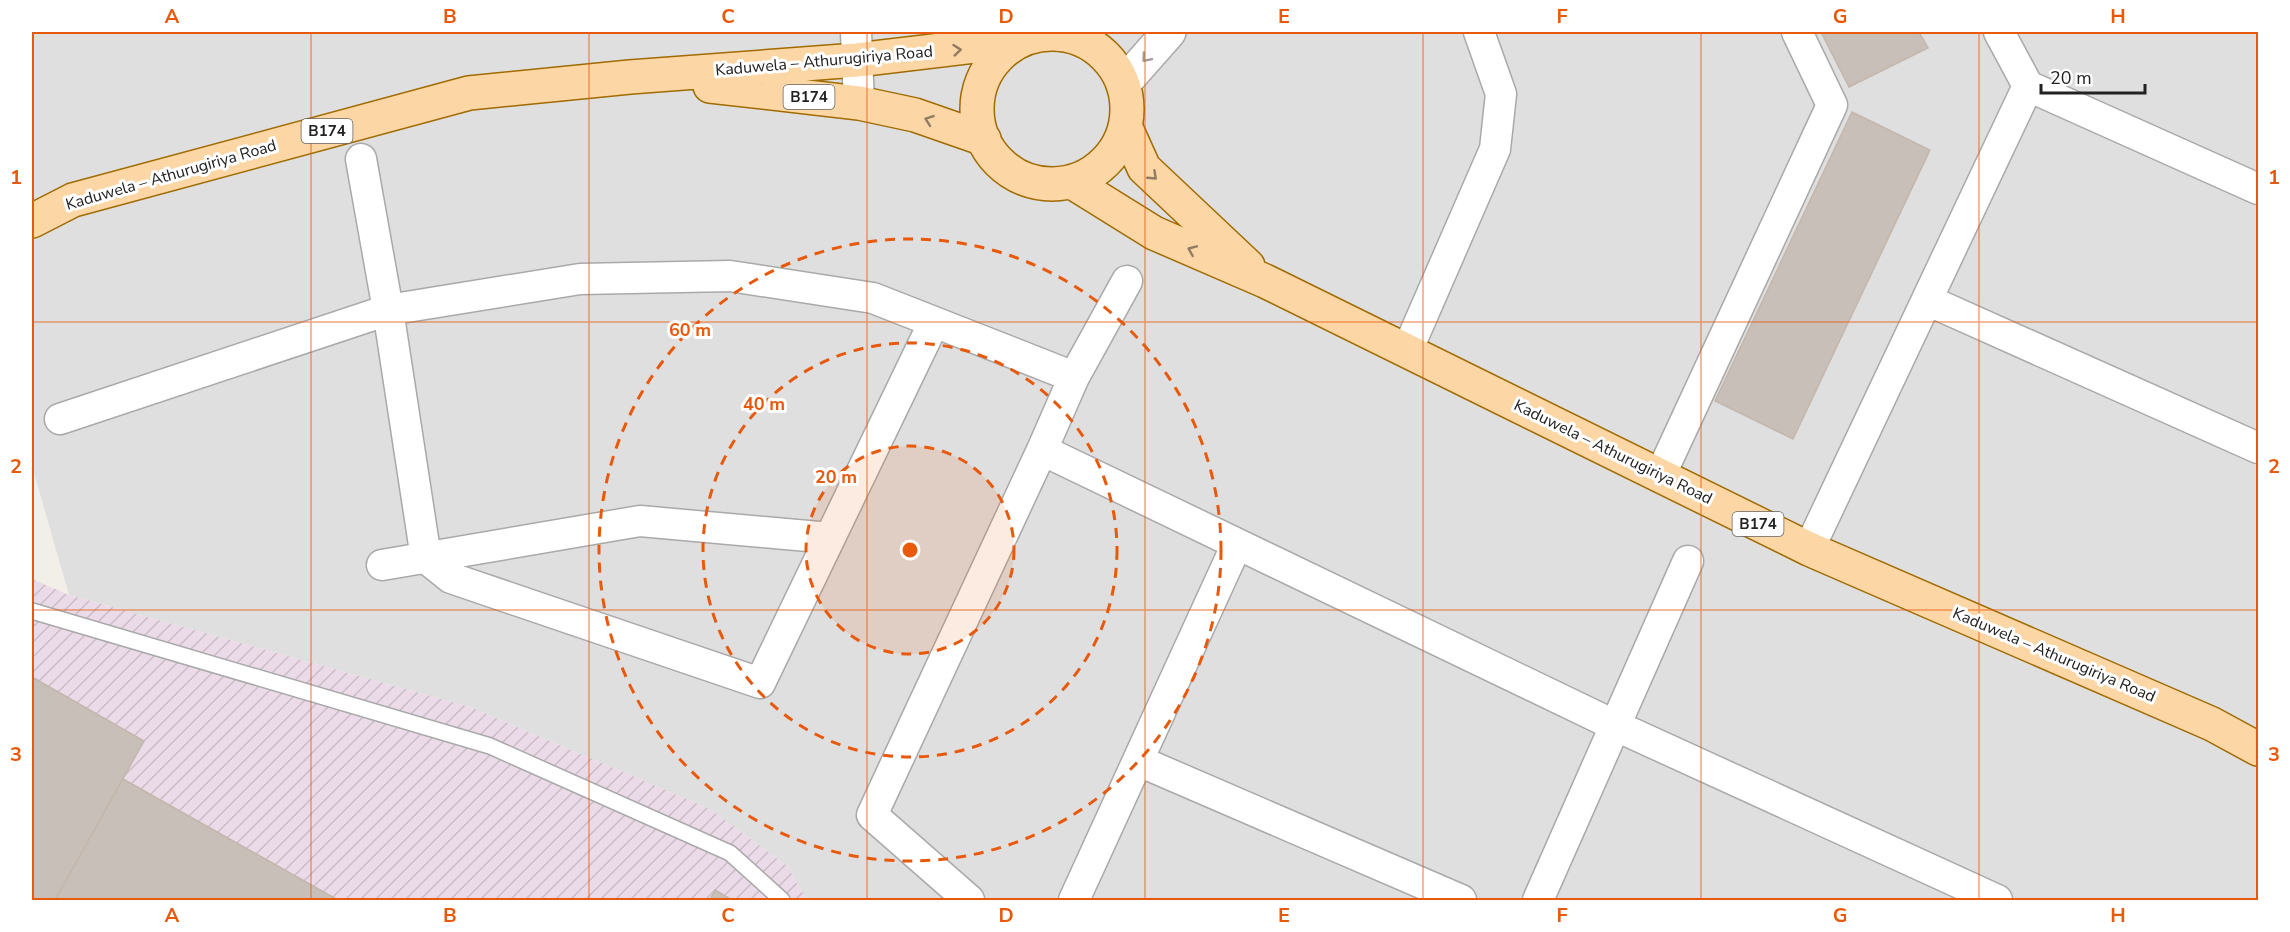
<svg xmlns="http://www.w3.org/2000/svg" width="2290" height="932" font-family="'Nunito Sans',sans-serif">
  <defs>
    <pattern id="industrial-furrows" width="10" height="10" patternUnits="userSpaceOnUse" patternTransform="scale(1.5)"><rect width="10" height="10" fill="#ebdbe8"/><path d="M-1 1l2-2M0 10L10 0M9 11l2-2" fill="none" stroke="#c9bcc7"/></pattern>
  </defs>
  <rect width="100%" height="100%" fill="#f2efe9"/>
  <path fill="#e0dfdf" d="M 32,32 L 2258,32 L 2258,900 L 807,900 L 787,866 L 710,809 L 470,707 L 69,595 L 32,466 Z"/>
  <path fill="url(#industrial-furrows)" d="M 32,579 L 69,595 L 470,707 L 710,809 L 787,866 L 807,900 L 32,900 Z"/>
  <path fill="#c7bfb8" stroke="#c4b6ab" stroke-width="1.5" d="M 1821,32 L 1919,32 L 1928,48 L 1849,87 Z
    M 1852,112 L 1930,150 L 1793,439 L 1715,401 Z
    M 32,677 L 144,741 L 55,900 L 32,900 Z
    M 123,779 L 338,900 L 55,900 Z
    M 715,890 L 732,900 L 710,900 Z"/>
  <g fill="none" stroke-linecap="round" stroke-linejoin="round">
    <g stroke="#a9a9a9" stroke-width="18">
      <path id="service" d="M 32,611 L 490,746 L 730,853 L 782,900"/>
    </g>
    <g stroke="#a9a9a9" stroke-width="33">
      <path id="minor" d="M 856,32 L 859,103
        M 1999,32 L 2028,86 L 2258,189
        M 361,159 L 388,310 L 426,558 L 451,578 L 760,683 L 934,322
        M 1927,300 L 2258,448
        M 1407,351 L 1495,149 L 1501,94 L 1479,32
        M 60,419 L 388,310 L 580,279 L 730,276 L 873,298 L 1074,377
        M 1042,450 L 1074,377 L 1127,281
        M 1660,476 L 1832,105 L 1797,32
        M 1809,549 L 2028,86
        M 382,565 L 640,521 L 830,538
        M 1139,761 L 1461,900
        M 969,900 L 872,815 L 1042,450 L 1614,725 L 1997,900
        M 1074,900 L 1237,544
        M 1538,900 L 1688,561"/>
    </g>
    <g stroke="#a9a9a9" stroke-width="36">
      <path id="tertiary" d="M 1060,34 L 1064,32
        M 1123,84 L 1169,32"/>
    </g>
    <g stroke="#a06b00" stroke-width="36">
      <path id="primary" d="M977 109a75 75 0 1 1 150 0a75 75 0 1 1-150 0Z
        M 710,86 L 859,103 L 915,115 L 984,139
        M 1125,126 L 1144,168 L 1248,266
        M 1072,182 L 1154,233 L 1265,281 L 1809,549 L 2212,724 L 2258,749
        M 32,221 L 73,200 L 469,93 L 630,77 L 857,60 L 1018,41"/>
    </g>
    <use href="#service" stroke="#fff" stroke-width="15"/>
    <use href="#minor" stroke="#fff" stroke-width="30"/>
    <use href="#tertiary" stroke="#fff" stroke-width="33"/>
    <use href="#primary" stroke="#fcd6a4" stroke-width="33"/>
  </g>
  <defs><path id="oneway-chevron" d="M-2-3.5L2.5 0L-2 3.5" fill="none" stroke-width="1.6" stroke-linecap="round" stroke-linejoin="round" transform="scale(1.5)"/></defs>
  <g stroke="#8f7c63">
    <use href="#oneway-chevron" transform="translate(957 50) rotate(-6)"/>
    <use href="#oneway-chevron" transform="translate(929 120) rotate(-160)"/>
    <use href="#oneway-chevron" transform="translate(1153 176) rotate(43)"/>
    <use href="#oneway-chevron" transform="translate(1192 250) rotate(-157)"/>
  </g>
  <use stroke="#9c9c9c" href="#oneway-chevron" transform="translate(1146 58) rotate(130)"/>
  <path fill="none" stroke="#e8590c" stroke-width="1.5" stroke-opacity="0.55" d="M 311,32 L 311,900M 589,32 L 589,900M 867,32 L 867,900M 1145,32 L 1145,900M 1423,32 L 1423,900M 1701,32 L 1701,900M 1979,32 L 1979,900M 32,322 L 2258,322M 32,610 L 2258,610"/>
  <circle cx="910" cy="550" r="104" fill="#e8590c" fill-opacity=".12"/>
  <g fill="none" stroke="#e8590c" stroke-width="3" stroke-dasharray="10 8">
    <circle cx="910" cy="550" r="104"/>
    <circle cx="910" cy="550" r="207"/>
    <circle cx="910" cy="550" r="311"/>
  </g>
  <g text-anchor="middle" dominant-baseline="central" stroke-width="6" stroke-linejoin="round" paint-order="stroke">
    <g fill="#fff" stroke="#646464" stroke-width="1.5">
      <rect x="783.5" y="85" width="51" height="24" rx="4.5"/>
      <rect x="301.5" y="119" width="51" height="24" rx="4.5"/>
      <rect x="1732.5" y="512" width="51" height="24" rx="4.5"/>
    </g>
    <g font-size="15" font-weight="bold" fill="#222">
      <text x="809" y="97">B174</text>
      <text x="327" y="131">B174</text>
      <text x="1758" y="524">B174</text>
    </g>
    <g font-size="16" fill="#222" stroke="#fff">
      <text transform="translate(824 61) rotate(-5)">Kaduwela – Athurugiriya Road</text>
      <text transform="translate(171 175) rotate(-16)">Kaduwela – Athurugiriya Road</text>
      <text transform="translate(1613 452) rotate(26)">Kaduwela – Athurugiriya Road</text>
      <text transform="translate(2054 655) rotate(23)">Kaduwela – Athurugiriya Road</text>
    </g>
  </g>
  <circle cx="910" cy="550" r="9" fill="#e8590c" stroke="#fff" stroke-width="3"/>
  <g font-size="18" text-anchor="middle" font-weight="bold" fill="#e8590c" stroke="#fff" stroke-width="6" stroke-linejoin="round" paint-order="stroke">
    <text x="690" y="336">60 m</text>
    <text x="764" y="410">40 m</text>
    <text x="836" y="483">20 m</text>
  </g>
  <rect width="2290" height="932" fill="none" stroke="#ffffff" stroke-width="66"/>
  <path d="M2041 84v9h104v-9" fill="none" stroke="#222222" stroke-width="3"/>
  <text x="2050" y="84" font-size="18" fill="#222222" stroke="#ffffff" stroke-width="4.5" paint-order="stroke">20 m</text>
  <rect x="33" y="33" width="2224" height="866" fill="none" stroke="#e8590c" stroke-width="2"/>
  <g font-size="20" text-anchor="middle" font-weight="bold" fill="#e8590c">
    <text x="172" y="23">A</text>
    <text x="450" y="23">B</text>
    <text x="728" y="23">C</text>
    <text x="1006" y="23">D</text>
    <text x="1284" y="23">E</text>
    <text x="1562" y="23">F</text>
    <text x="1840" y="23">G</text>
    <text x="2118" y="23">H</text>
    <text x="16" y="184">1</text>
    <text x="2274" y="184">1</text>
    <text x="16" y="473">2</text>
    <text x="2274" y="473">2</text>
    <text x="16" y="761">3</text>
    <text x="2274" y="761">3</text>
    <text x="172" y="922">A</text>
    <text x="450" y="922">B</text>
    <text x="728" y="922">C</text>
    <text x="1006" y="922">D</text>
    <text x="1284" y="922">E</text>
    <text x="1562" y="922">F</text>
    <text x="1840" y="922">G</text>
    <text x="2118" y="922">H</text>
  </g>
</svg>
